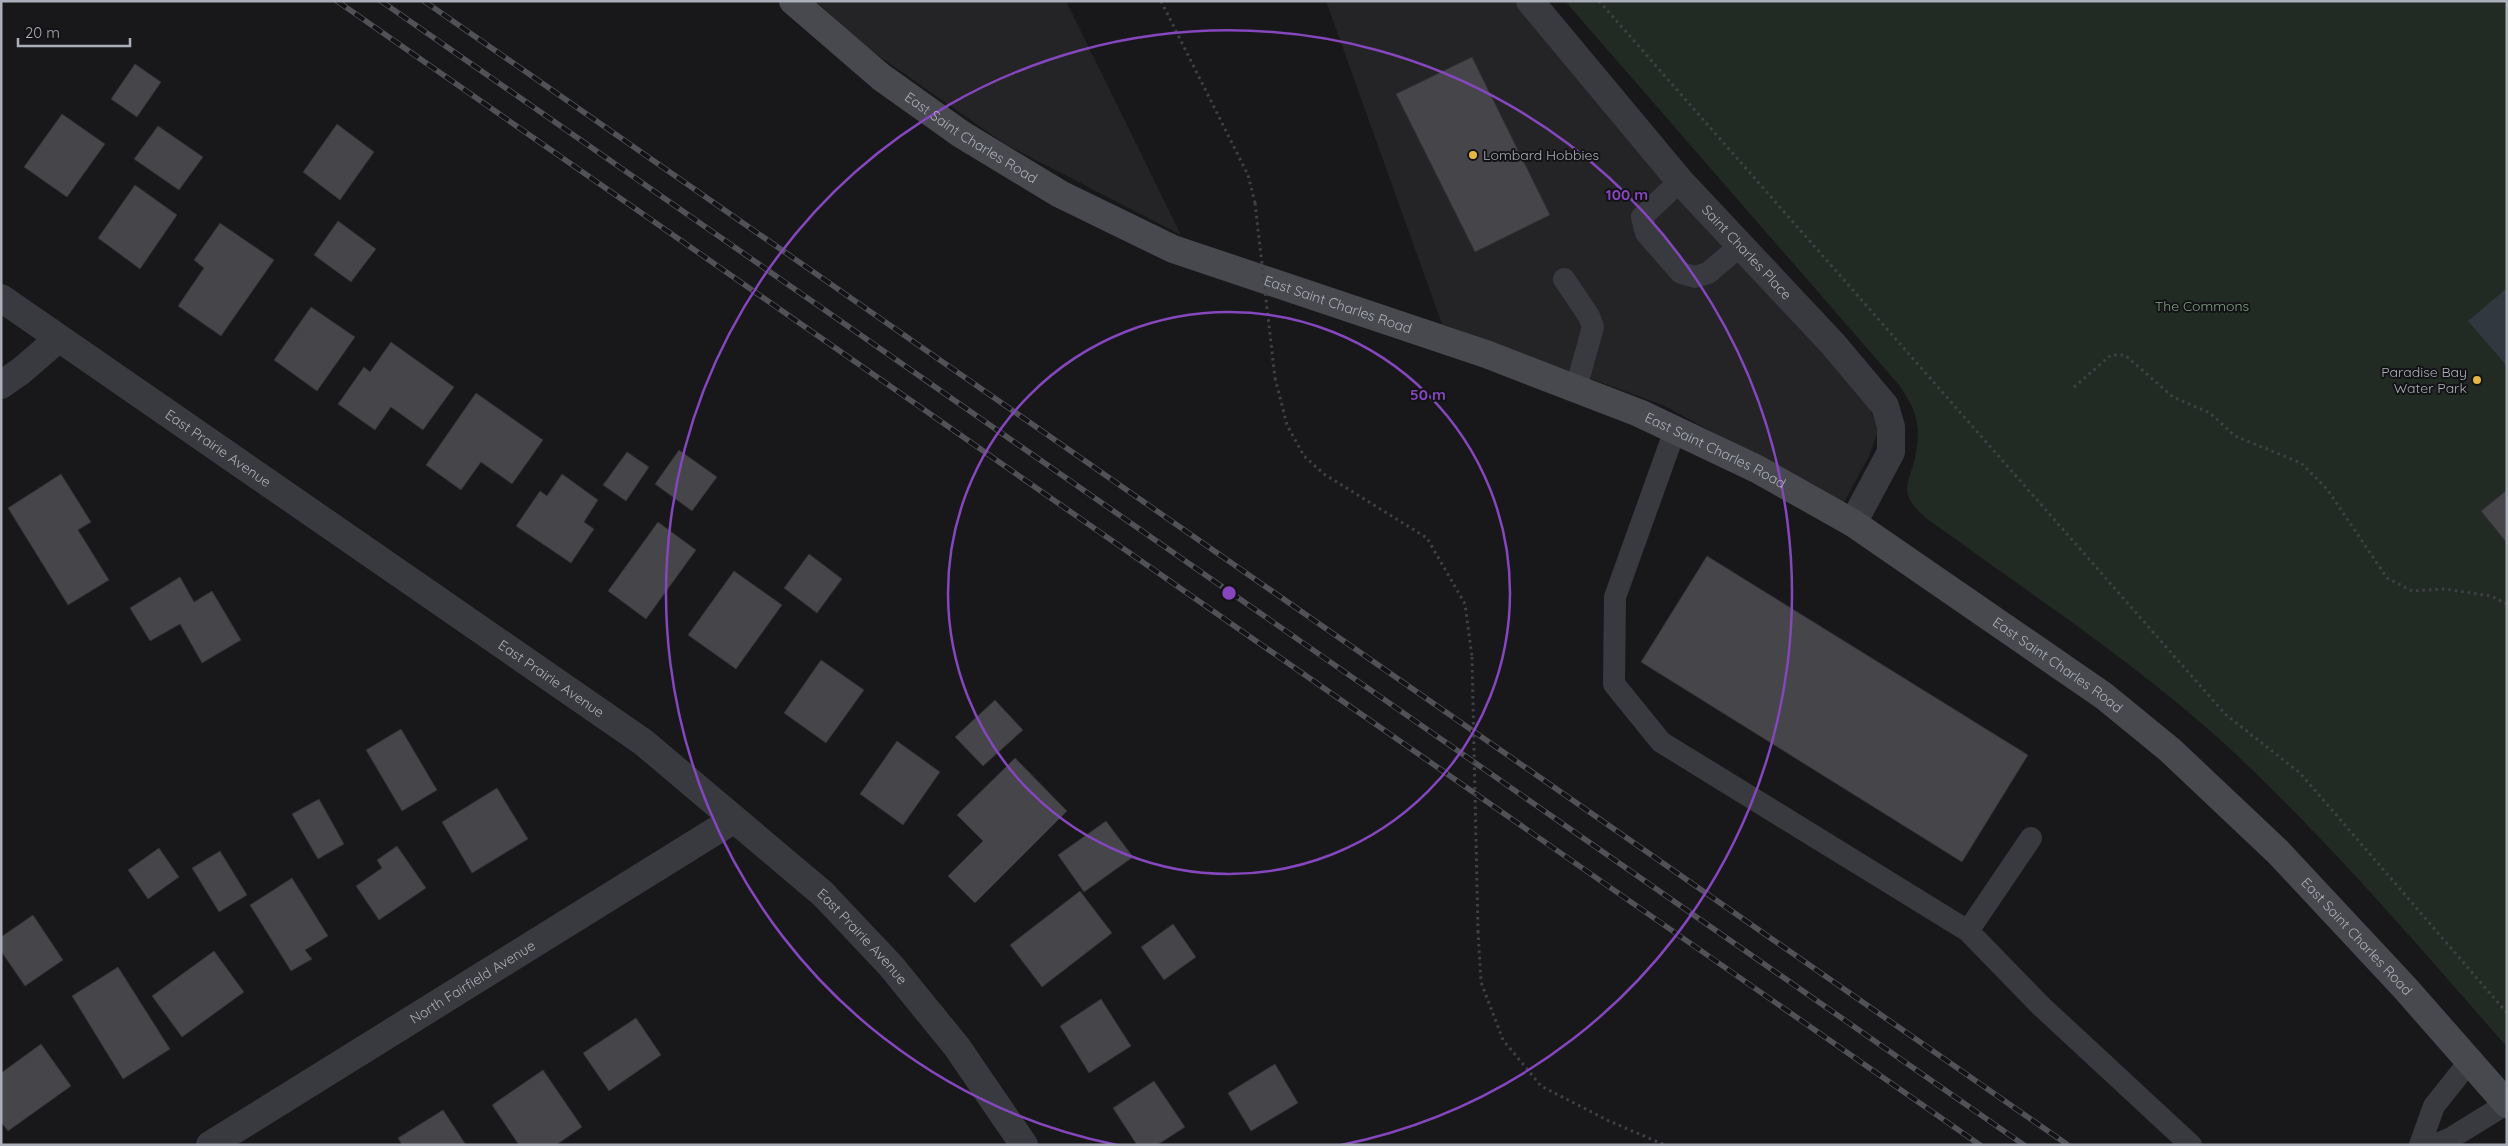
<svg xmlns="http://www.w3.org/2000/svg" width="2508" height="1146" font-family="Quicksand,sans-serif">
  <rect width="100%" height="100%" fill="#18181a"/>
  <path fill="#242427" d="M 816,1 L 1066,1 L 1181,235 L 1005,144 L 866,47 Z
    M 1326,1 L 1521,1 L 1868,403 L 1878,431 L 1869,456 L 1843,504 L 1665,406 L 1442,324 Z"/>
  <path fill="#222a24" d="M 1565,1 L 2507,1 L 2507,1047 C 2416,943 2327,839 2226,745 C 2134,661 2026,591 1926,518 C 1918,511 1907,501 1907,489 C 1907,481 1912,470 1914,462 C 1922,429 1918,412 1899,385 Z"/>
  <path fill="#31383f" d="M 2507,288 L 2507,366 L 2468,321 Z"/>
  <path fill="#45454a" stroke="#323236" d="M 1472,57 L 1550,215 L 1475,252 L 1396,94 Z
    M 135,64 L 161,82 L 137,117 L 111,99 Z
    M 62,114 L 105,144 L 67,197 L 24,167 Z
    M 337,124 L 374,152 L 340,200 L 303,172 Z
    M 158,126 L 203,157 L 179,190 L 134,159 Z
    M 135,185 L 177,215 L 140,269 L 98,238 Z
    M 338,221 L 376,249 L 351,282 L 314,255 Z
    M 220,223 L 274,260 L 221,336 L 178,306 L 204,268 L 194,260 Z
    M 311,307 L 355,337 L 317,391 L 274,360 Z
    M 391,342 L 454,387 L 423,430 L 391,407 L 375,430 L 338,404 L 364,367 L 370,372 Z
    M 476,393 L 543,440 L 512,484 L 481,462 L 461,490 L 426,465 Z
    M 679,450 L 717,477 L 692,511 L 655,484 Z
    M 627,452 L 649,467 L 626,501 L 603,485 Z
    M 61,474 L 91,522 L 78,530 L 109,580 L 68,605 L 8,508 Z
    M 562,474 L 598,500 L 584,522 L 594,529 L 571,563 L 516,526 L 540,491 L 547,496 Z
    M 2507,490 L 2507,543 L 2481,511 Z
    M 658,522 L 696,550 L 646,619 L 608,591 Z
    M 809,554 L 842,579 L 817,613 L 784,588 Z
    M 1707,556 L 2028,755 L 1962,862 L 1641,662 Z
    M 734,571 L 782,605 L 736,669 L 688,635 Z
    M 180,577 L 194,602 L 212,591 L 241,640 L 202,663 L 180,624 L 150,641 L 130,608 Z
    M 821,660 L 864,690 L 826,743 L 784,713 Z
    M 995,700 L 1023,730 L 983,766 L 955,737 Z
    M 401,729 L 437,790 L 402,811 L 366,750 Z
    M 897,741 L 940,772 L 903,825 L 860,794 Z
    M 1015,758 L 1067,811 L 975,903 L 948,876 L 983,841 L 957,815 Z
    M 497,788 L 528,839 L 472,873 L 442,822 Z
    M 319,799 L 344,844 L 318,859 L 292,814 Z
    M 1106,821 L 1133,857 L 1084,892 L 1058,855 Z
    M 397,846 L 426,888 L 379,920 L 356,886 L 382,868 L 377,860 Z
    M 159,848 L 179,877 L 148,899 L 128,870 Z
    M 220,851 L 247,895 L 219,912 L 192,868 Z
    M 292,878 L 328,936 L 305,950 L 312,959 L 291,971 L 250,905 Z
    M 1080,891 L 1112,933 L 1042,987 L 1010,945 Z
    M 33,915 L 63,960 L 25,986 L 1,951 L 1,937 Z
    M 1173,924 L 1196,957 L 1164,980 L 1141,947 Z
    M 214,951 L 244,992 L 182,1037 L 152,996 Z
    M 118,967 L 170,1049 L 123,1079 L 72,996 Z
    M 1101,999 L 1131,1046 L 1089,1073 L 1060,1026 Z
    M 636,1018 L 661,1055 L 609,1091 L 583,1053 Z
    M 41,1044 L 71,1086 L 8,1131 L 1,1122 L 1,1073 Z
    M 1275,1064 L 1298,1103 L 1251,1131 L 1228,1093 Z
    M 543,1070 L 582,1127 L 556,1145 L 519,1145 L 492,1105 Z
    M 1154,1081 L 1185,1127 L 1157,1145 L 1137,1145 L 1113,1108 Z
    M 443,1110 L 466,1145 L 402,1145 L 398,1138 Z"/>
  <g fill="none" stroke-linecap="round" stroke-linejoin="round">
    <path stroke="#3f4146" stroke-width="3" stroke-dasharray="2.5 4" stroke-linecap="butt" d="M 1161,1 L 1248,175 L 1255,203
      M 1599,1 L 2225,714 L 2300,773 L 2507,1013
      M 1275,378 L 1287,425 L 1304,456 L 1324,474 L 1427,538 L 1465,604 L 1472,657
      M 2074,387 L 2111,355 L 2125,355 L 2173,397 L 2210,413 L 2235,436 L 2301,463 L 2327,489 L 2387,578 L 2412,591 L 2445,589 L 2491,596 L 2507,604
      M 1478,931 L 1481,982 L 1503,1040 L 1541,1086 L 1609,1121 L 1665,1145"/>
    <path stroke="#393a3f" stroke-width="22" d="M 1680,181 L 1642,217 L 1646,233 L 1681,273 L 1695,277 L 1708,273 L 1741,245
      M 1564,279 L 1589,316 L 1593,327 L 1576,388
      M 1675,430 L 1615,597 L 1614,684 L 1661,742 L 1968,931 L 2031,838
      M 1968,931 L 2041,1006 L 2191,1145
      M 2420,1145 L 2434,1106 L 2469,1062
      M 2435,1145 L 2451,1138 L 2506,1104"/>
    <g stroke="#393a3f" stroke-width="28">
      <path id="s1" d="M 1530,1 L 1680,181 L 1833,344 L 1885,406 L 1891,427 L 1891,452 L 1853,523"/>
      <path id="s2" d="M 1,298 L 643,742 L 823,894 L 891,966 L 957,1047 L 1024,1145"/>
      <path d="M 1,385 L 21,371 L 58,339"/>
      <path id="s3" d="M 210,1145 L 733,820"/>
    </g>
    <path stroke="#47494f" stroke-width="28" id="s4" d="M 793,1 L 881,77 L 961,134 L 1060,194 L 1173,249 L 1486,354 L 1639,413 L 1757,469 L 1853,523 L 2104,696 L 2170,750 L 2278,852 L 2405,988 L 2507,1104"/>
    <g stroke="#505258" stroke-width="5.5">
      <path id="rail" d="M 337,1 L 1980,1145
        M 381,1 L 2024,1145
        M 424,1 L 2068,1145"/>
    </g>
    <use href="#rail" stroke="#131315" stroke-width="4" stroke-dasharray="11" stroke-linecap="butt"/>
    <path stroke="#3f4146" stroke-width="3" stroke-dasharray="2.5 4" stroke-linecap="butt" d="M 1255,203 L 1275,378
      M 1472,657 L 1478,931"/>
  </g>
  <g fill="none" stroke="#8546be" stroke-width="2.5">
    <circle cx="1229" cy="593" r="281"/>
    <path d="M1117 1145A563 563 0 1 1 1341 1145"/>
  </g>
  <g fill="#e7b743" stroke="#131315" stroke-width="2">
    <circle cx="1473" cy="155" r="5"/>
    <circle cx="2477" cy="380" r="5"/>
  </g>
  <g text-anchor="middle" dominant-baseline="central" stroke-width="4" stroke-linejoin="round" paint-order="stroke">
    <g font-size="14" fill="#abafb9" stroke="#131315">
      <text stroke="none"><textPath href="#s4" startOffset="225">East Saint Charles Road</textPath></text>
      <text stroke="none"><textPath href="#s1" startOffset="332">Saint Charles Place</textPath></text>
      <text stroke="none"><textPath href="#s4" startOffset="630">East Saint Charles Road</textPath></text>
      <text stroke="none"><textPath href="#s2" startOffset="264">East Prairie Avenue</textPath></text>
      <text stroke="none"><textPath href="#s4" startOffset="1035">East Saint Charles Road</textPath></text>
      <text stroke="none"><textPath href="#s4" startOffset="1440">East Saint Charles Road</textPath></text>
      <text stroke="none"><textPath href="#s2" startOffset="669">East Prairie Avenue</textPath></text>
      <text stroke="none"><textPath href="#s2" startOffset="1074">East Prairie Avenue</textPath></text>
      <text stroke="none"><textPath href="#s4" startOffset="1845">East Saint Charles Road</textPath></text>
      <text stroke="none"><textPath href="#s3" startOffset="309">North Fairfield Avenue</textPath></text>
    </g>
    <g font-size="14" fill="#abafb9" stroke="#131315" text-anchor="start">
      <text x="1483" y="155">Lombard Hobbies</text>
      <text x="2467" y="372" text-anchor="end">Paradise Bay<tspan x="2467" dy="16">Water Park</tspan></text>
    </g>
    <g font-size="14" fill="#83a387" stroke="#131315">
      <text x="2202" y="306">The Commons</text>
    </g>
  </g>
  <circle cx="1229" cy="593" r="8" fill="#8546be" stroke="#131315" stroke-width="2.5"/>
  <g font-size="15" text-anchor="middle" font-weight="bold" fill="#8546be" stroke="#131315" stroke-width="4" stroke-linejoin="round" paint-order="stroke">
    <text x="1627" y="200">100 m</text>
    <text x="1428" y="400">50 m</text>
  </g>
  <rect width="2508" height="1146" fill="none" stroke="#abafb9" stroke-width="5"/>
  <path d="M18 38v8h112v-8" fill="none" stroke="#abafb9" stroke-width="2.5"/>
  <text x="25" y="38" font-size="15" fill="#abafb9" stroke="#131315" stroke-width="4" paint-order="stroke">20 m</text>
</svg>
